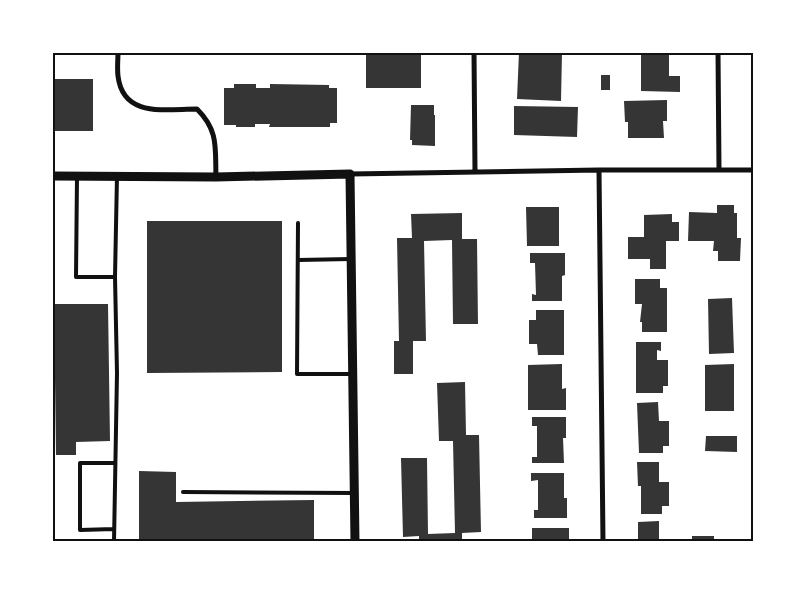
<svg xmlns="http://www.w3.org/2000/svg" width="806" height="594" font-family="'Roboto Condensed',sans-serif">
  <rect width="100%" height="100%" fill="#fff"/>
  <path fill="#353535" d="M 366,52 L 421,52 L 421,88 L 366,88 Z
    M 519,52 L 562,53 L 561,101 L 517,99 Z
    M 641,52 L 669,52 L 669,76 L 680,76 L 680,92 L 641,91 Z
    M 601,75 L 610,75 L 610,90 L 601,90 Z
    M 52,79 L 93,79 L 93,131 L 52,131 Z
    M 234,84 L 256,84 L 256,88 L 270,88 L 270,84 L 329,85 L 329,88 L 337,88 L 337,123 L 330,123 L 330,127 L 269,127 L 270,124 L 255,124 L 255,127 L 236,127 L 236,125 L 224,125 L 224,88 L 234,88 Z
    M 667,100 L 667,121 L 663,121 L 664,138 L 628,138 L 628,122 L 625,122 L 624,101 Z
    M 411,105 L 434,105 L 434,115 L 435,115 L 435,146 L 412,145 L 412,140 L 410,140 Z
    M 514,106 L 578,107 L 577,137 L 514,135 Z
    M 717,205 L 734,205 L 734,213 L 737,213 L 737,238 L 741,238 L 740,261 L 718,261 L 718,251 L 713,251 L 714,241 L 688,241 L 689,212 L 717,213 Z
    M 526,207 L 559,207 L 559,246 L 527,246 Z
    M 462,213 L 462,239 L 477,239 L 478,324 L 453,324 L 452,240 L 424,241 L 426,341 L 413,341 L 413,374 L 394,374 L 394,341 L 399,341 L 397,238 L 412,238 L 411,214 Z
    M 672,214 L 672,222 L 679,222 L 679,241 L 666,241 L 666,269 L 650,269 L 650,259 L 628,259 L 628,237 L 644,237 L 644,215 Z
    M 147,221 L 282,221 L 282,372 L 147,373 Z
    M 530,253 L 565,253 L 565,275 L 562,276 L 562,301 L 532,301 L 532,294 L 536,295 L 535,263 L 530,263 Z
    M 635,279 L 660,279 L 660,288 L 667,288 L 667,332 L 642,332 L 642,322 L 640,322 L 642,304 L 635,304 Z
    M 732,298 L 734,353 L 709,354 L 708,299 Z
    M 54,304 L 108,304 L 110,441 L 76,442 L 76,455 L 56,455 Z
    M 536,310 L 564,310 L 564,355 L 538,355 L 537,344 L 529,344 L 529,320 L 536,320 Z
    M 636,342 L 661,342 L 661,351 L 657,350 L 657,360 L 668,360 L 668,386 L 663,386 L 663,393 L 636,393 Z
    M 562,364 L 562,389 L 566,388 L 566,410 L 528,410 L 528,365 Z
    M 734,364 L 734,411 L 705,411 L 705,365 Z
    M 465,382 L 466,435 L 479,435 L 481,532 L 462,533 L 462,542 L 419,542 L 419,536 L 403,537 L 401,458 L 427,458 L 428,534 L 455,533 L 453,441 L 439,441 L 437,383 Z
    M 658,402 L 659,421 L 669,421 L 669,446 L 663,446 L 663,453 L 639,453 L 637,403 Z
    M 532,417 L 566,417 L 566,438 L 563,438 L 564,463 L 532,463 L 532,457 L 537,457 L 537,426 L 532,426 Z
    M 706,436 L 737,436 L 737,452 L 705,451 Z
    M 637,462 L 659,462 L 659,482 L 669,482 L 669,506 L 662,506 L 662,514 L 641,514 L 641,486 L 638,486 Z
    M 139,471 L 176,472 L 176,502 L 314,500 L 314,542 L 139,542 Z
    M 531,473 L 564,473 L 564,498 L 567,498 L 567,518 L 534,518 L 534,510 L 538,510 L 538,480 L 531,481 Z
    M 659,521 L 659,542 L 638,542 L 638,522 Z
    M 532,528 L 569,528 L 569,542 L 532,542 Z
    M 692,536 L 714,536 L 714,542 L 692,542 Z"/>
  <g fill="none" stroke-linecap="round" stroke-linejoin="round">
    <path stroke="#111" stroke-width="4" d="M 77,177 L 76,277 L 115,277 L 117,176
      M 298,223 L 297,374 L 353,374
      M 298,260 L 351,259
      M 183,492 L 355,493
      M 114,529 L 80,530 L 80,463 L 114,463
      M 114,542 L 117,373 L 115,277"/>
    <path stroke="#111" stroke-width="5" d="M 118,52 C 118,60 117,68 118,76 C 123,118 165,109 197,109 C 219,131 215,148 216,177
      M 474,52 L 475,172
      M 718,52 L 719,170
      M 599,170 L 603,542
      M 350,174 L 599,170 L 754,170"/>
    <path stroke="#111" stroke-width="9" d="M 52,176 L 216,177 L 350,174 L 355,542"/>
  </g>
  <rect width="806" height="594" fill="none" stroke="#ffffff" stroke-width="108"/>
  <rect x="54" y="54" width="698" height="486" fill="none" stroke="#111" stroke-width="2"/>
</svg>
